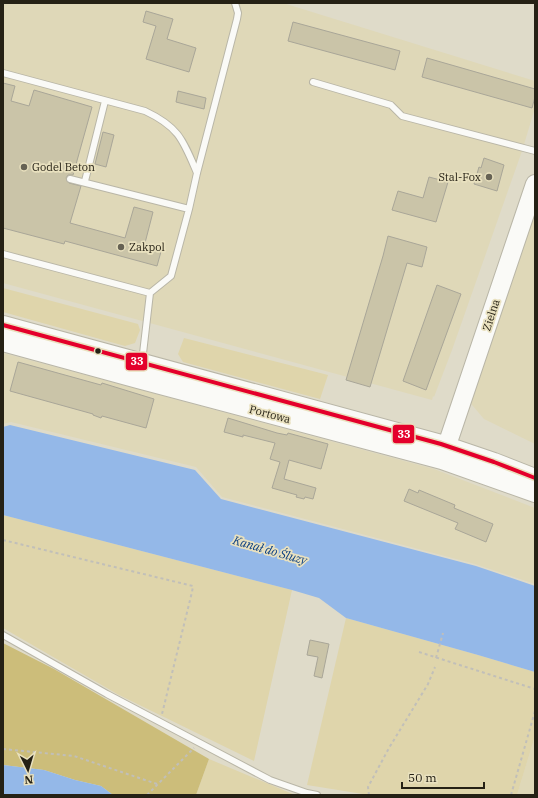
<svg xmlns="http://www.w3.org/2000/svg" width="538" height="798" font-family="'IBM Plex Serif',serif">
  <rect width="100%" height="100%" fill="#dfdbc9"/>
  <path fill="#dfd8b8" d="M 3,3 L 283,3 L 535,81 L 535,108 L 522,151 L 452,350 L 434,397 L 433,396 L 432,400 L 3,283 Z
    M 535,204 L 535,444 L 484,419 L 467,399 Z
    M 3,353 L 434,469 L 535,508 L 535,584 L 475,564 L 222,497 L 196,467 L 11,422 L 3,424 Z
    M 535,736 L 535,795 L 517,795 Z"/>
  <path fill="#dfd5ab" d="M 3,288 L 138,324 L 140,330 L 135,343 L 125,346 L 3,312 Z
    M 184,338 L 328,375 L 320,399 L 183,362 L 178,354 Z
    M 3,515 L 292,590 L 254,761 L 119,695 L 3,628 Z
    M 346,618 L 478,655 L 535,672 L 535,736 L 517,795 L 369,795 L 307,785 Z
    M 209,759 L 295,795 L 196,795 Z"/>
  <path fill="#ccbd7a" d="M 3,643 L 54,669 L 209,759 L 196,795 L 113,795 L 101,786 L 75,780 L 44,770 L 3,765 Z"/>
  <path fill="#94b8e8" d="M 10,425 L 195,470 L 221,499 L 476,566 L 535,586 L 535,672 L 478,655 L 346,618 L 319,598 L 292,590 L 3,515 L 3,427 Z
    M 3,765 L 44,770 L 75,780 L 101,786 L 113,795 L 3,795 Z"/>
  <path fill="#cac4a8" stroke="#a9a698" d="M 146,11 L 173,19 L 167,39 L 196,48 L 189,72 L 146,59 L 156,26 L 143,22 Z
    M 293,22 L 400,51 L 395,70 L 288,41 Z
    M 427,58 L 535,89 L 535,97 L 532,108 L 422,77 Z
    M 3,83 L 15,86 L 11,101 L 29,106 L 34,90 L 92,107 L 73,175 L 68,175 L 66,178 L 69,183 L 81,186 L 70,223 L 125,238 L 134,207 L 153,212 L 145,243 L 162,248 L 157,266 L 65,241 L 64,244 L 3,228 Z
    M 178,91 L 206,98 L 204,109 L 176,102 Z
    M 103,132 L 114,135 L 106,167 L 95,164 Z
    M 484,158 L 504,165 L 497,191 L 474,184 L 479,167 L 481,168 Z
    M 429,177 L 448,182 L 436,222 L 392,210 L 398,191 L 423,198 Z
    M 388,236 L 427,247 L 422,267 L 407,263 L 370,387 L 346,380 L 383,256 Z
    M 437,285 L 461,294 L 426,390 L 403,381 Z
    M 18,362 L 101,385 L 102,383 L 154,399 L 146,428 L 102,416 L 101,418 L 93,415 L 93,414 L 10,391 Z
    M 228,418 L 277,433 L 287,435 L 288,433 L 328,444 L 321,469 L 289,460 L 284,479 L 316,488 L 313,499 L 305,497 L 304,499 L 296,497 L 297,495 L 272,488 L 280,462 L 270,459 L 275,443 L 243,435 L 243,437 L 224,432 Z
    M 409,489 L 418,493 L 419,490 L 455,505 L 454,508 L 493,524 L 486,542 L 455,529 L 458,523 L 404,501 Z
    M 310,640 L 329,644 L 322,678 L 314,676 L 318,657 L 307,655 Z"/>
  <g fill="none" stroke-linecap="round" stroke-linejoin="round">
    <g stroke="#b9b6a7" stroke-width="8">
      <path id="lane" d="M 3,73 L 145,111 C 179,127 183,140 197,173
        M 313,82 L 391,105 L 402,116 L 535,151
        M 70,179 L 189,209
        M 85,181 L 105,101
        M 3,254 L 150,293
        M 142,362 L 150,293 L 171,276 L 189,209 L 197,173 L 237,19 L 238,13 L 235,3
        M 3,635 L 107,694 L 270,780 L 307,793 L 317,795"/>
    </g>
    <g stroke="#b9b6a7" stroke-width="20">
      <path id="secondary" d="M 3,325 L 441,444 L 494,462 L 535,478
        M 3,342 L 138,379 L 442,460 L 535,493
        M 443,457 L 535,184"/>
    </g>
    <path stroke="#c1bfb9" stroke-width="2" stroke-dasharray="3 3" stroke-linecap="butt" d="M 3,540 L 193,586 L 192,592 L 162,714
      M 419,652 L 535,689
      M 436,658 L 443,633
      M 3,749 L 74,756 L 157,784
      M 147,795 L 194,748
      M 369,795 L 368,787 L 389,748 L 428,684 L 435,667
      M 511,795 L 535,711"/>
    <use href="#lane" stroke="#fafaf7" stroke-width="6"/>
    <use href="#secondary" stroke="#fafaf7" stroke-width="18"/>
    <g stroke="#e9e1bf" stroke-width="7">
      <path id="bus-1" d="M 3,325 L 441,444 L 494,462 L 535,478"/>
    </g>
    <use href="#bus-1" stroke="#e4002b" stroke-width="4"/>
  </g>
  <g fill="#666254" stroke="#e9e1bf" stroke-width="1.5">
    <circle cx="24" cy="167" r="4"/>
    <circle cx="489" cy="177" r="4"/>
    <circle cx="121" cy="247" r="4"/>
  </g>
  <circle fill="#252115" stroke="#e9e1bf" stroke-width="1.5" cx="98" cy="351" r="3.5"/>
  <g text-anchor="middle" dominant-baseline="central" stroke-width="3.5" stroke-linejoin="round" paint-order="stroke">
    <g font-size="11" fill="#252115" stroke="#e9e1bf" text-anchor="start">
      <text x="32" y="167">Godel Beton</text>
      <text x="481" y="177" text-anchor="end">Stal-Fox</text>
      <text x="129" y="247">Zakpol</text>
    </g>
    <g font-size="11" fill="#252115" stroke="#e9e1bf">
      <text transform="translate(491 315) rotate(-72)">Zielna</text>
      <text transform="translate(270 414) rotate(15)">Portowa</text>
    </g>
    <g font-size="12" font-style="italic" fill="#0a3e81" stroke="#e9e1bf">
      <text transform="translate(270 550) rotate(16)">Kanał do Śluzy</text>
    </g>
  </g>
  <g stroke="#e9e1bf" stroke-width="1.5">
    <rect x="125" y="352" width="23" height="19" rx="4" fill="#e4002b"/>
    <rect x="392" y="424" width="23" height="20" rx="4" fill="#e4002b"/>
  </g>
  <g font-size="11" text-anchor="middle" font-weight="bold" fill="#fff">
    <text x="137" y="365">33</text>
    <text x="404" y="438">33</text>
  </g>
  <rect width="538" height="798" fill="none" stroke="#252115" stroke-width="8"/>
  <g transform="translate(28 770) rotate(175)" stroke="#e9e1bf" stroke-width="3" paint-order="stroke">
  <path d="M0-3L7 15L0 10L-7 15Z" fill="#252115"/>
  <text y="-6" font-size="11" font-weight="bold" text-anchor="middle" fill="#252115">N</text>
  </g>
  <path d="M402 782v6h82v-6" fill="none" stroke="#252115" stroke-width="2"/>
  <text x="408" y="782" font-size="12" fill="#252115" stroke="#e9e1bf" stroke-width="3" paint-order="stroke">50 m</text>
</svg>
